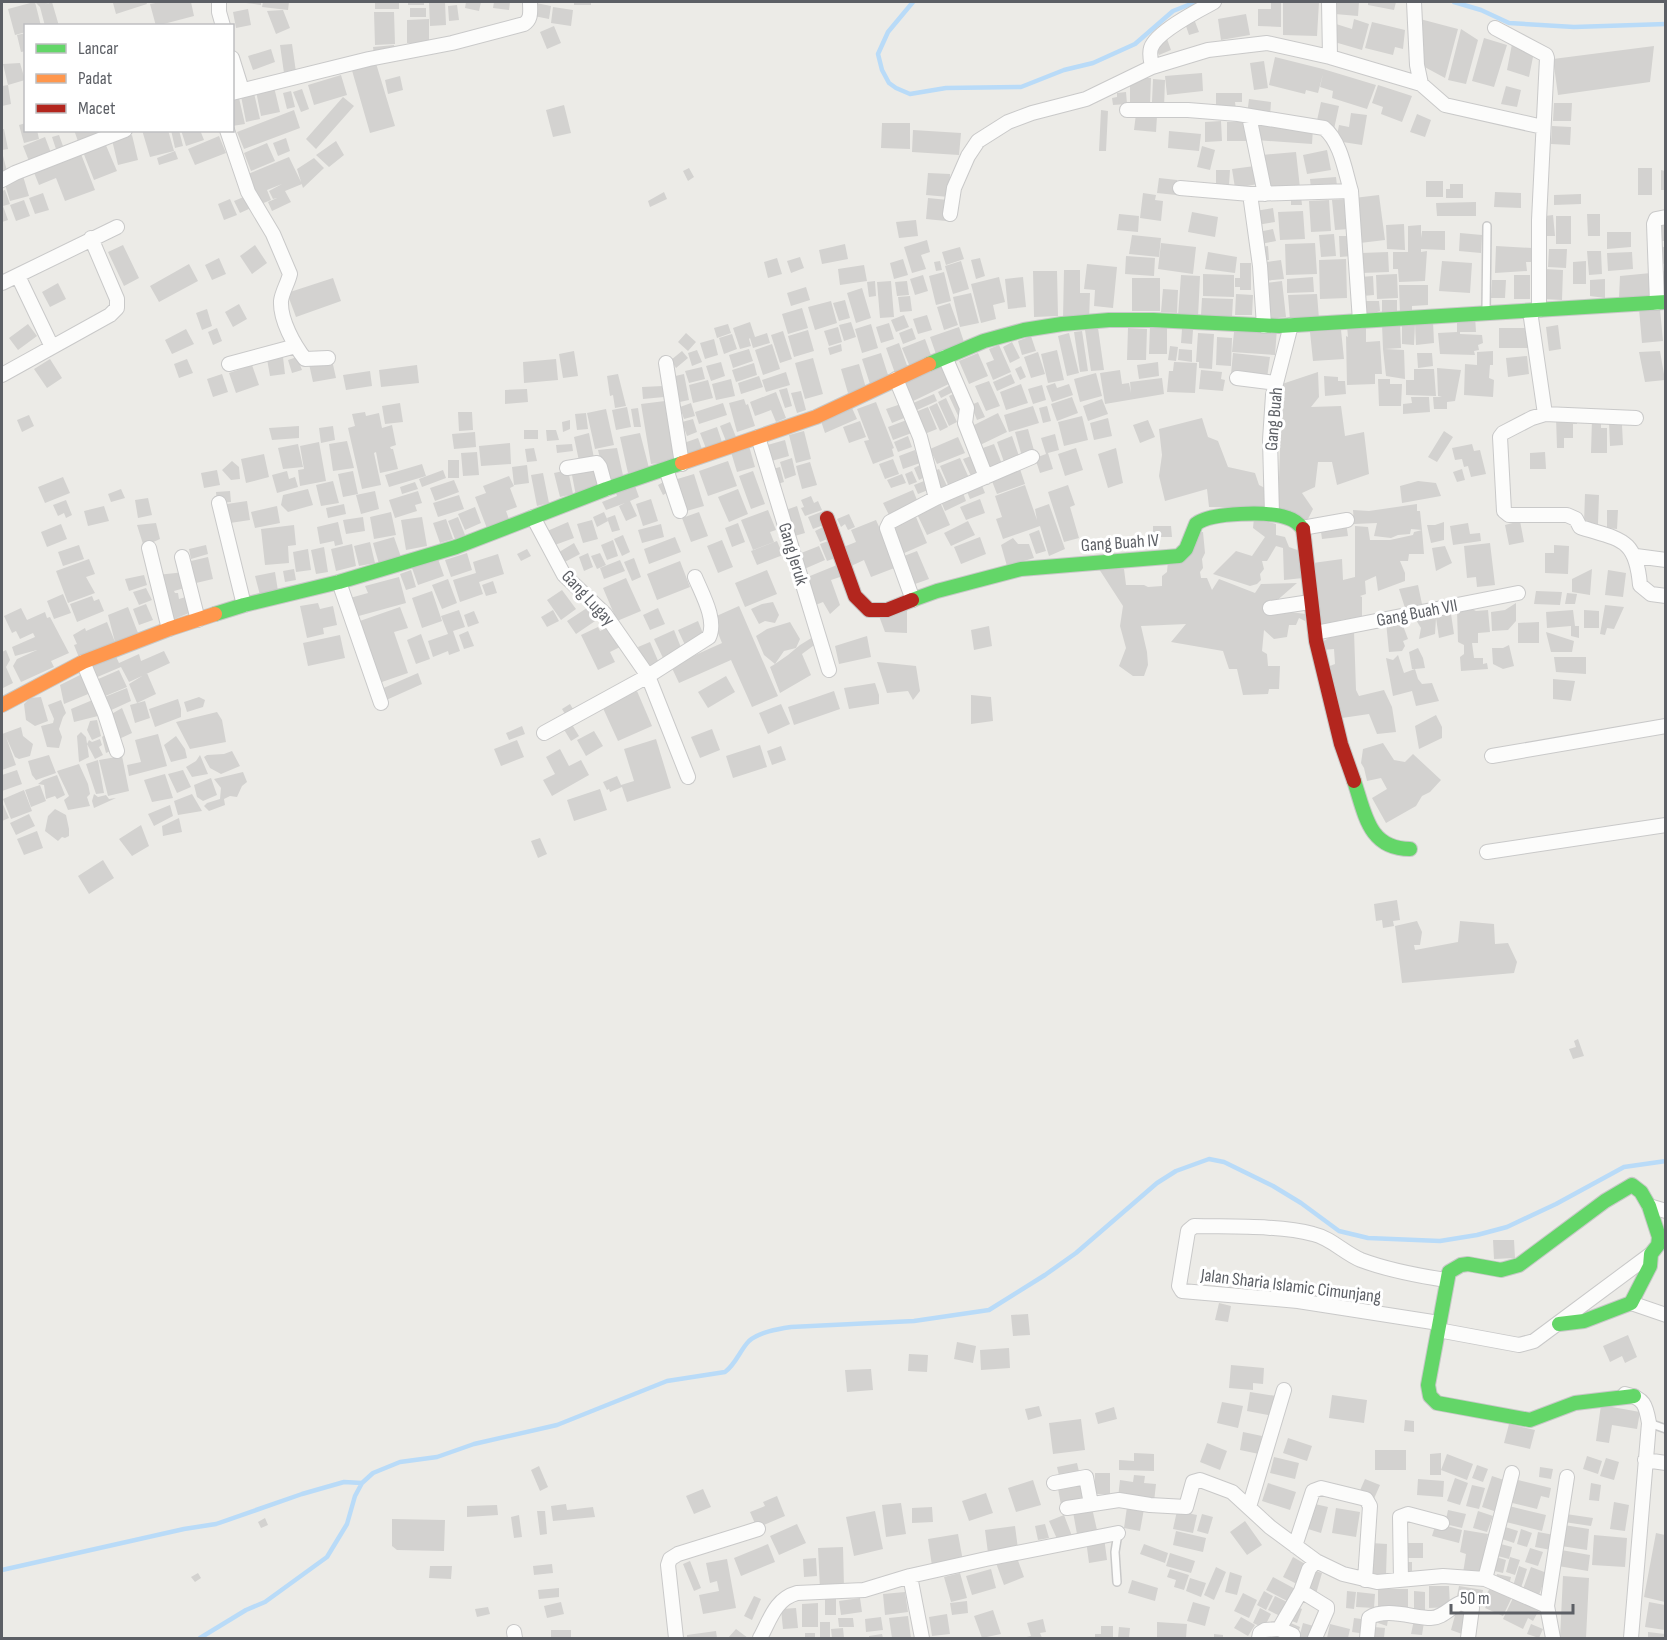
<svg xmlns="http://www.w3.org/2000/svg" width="1667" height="1640" font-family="'Sofia Sans Condensed',sans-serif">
  <rect width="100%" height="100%" fill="#ecebe7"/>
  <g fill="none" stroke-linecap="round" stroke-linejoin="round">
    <path stroke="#b9dbf8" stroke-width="4.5" d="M 913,2 L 888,32 L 878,54 L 882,70 L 889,83 L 896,88 L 910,94 L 946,88 L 1021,87 L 1064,70 L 1093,63 L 1135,44 L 1173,11 L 1196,2
      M 1454,2 L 1481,10 L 1509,23 L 1574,27 L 1666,24
      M 2,1570 L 184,1529 L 216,1524 L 302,1494 L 344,1482 L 362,1483
      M 200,1638 L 246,1610 L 265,1602 L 327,1557 L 347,1524 L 355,1496 L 362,1483 L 373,1473 L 400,1462 L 437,1457 L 474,1444 L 557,1425 L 667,1381 L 725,1372 C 736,1364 740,1350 749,1341 C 759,1332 778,1329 791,1327 L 914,1321 L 989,1310 L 1045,1275 L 1076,1253 L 1157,1183 L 1176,1171 L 1209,1159 L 1224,1162 L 1273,1186 L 1301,1203 L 1339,1231 L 1368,1238 L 1440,1241 L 1477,1235 L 1507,1227 L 1556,1204 L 1624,1167 L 1666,1161"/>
  </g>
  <path fill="#d3d2d0" d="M 34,2 L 51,2 L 44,5 L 52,2 L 59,26 L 45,26 L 40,7 L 35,2 L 41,26 L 26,26 L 26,32 L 15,35 L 8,9 Z
    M 118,2 L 146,2 L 147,4 L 116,14 L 113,3 Z
    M 161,2 L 191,2 L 194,16 L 156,26 L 150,4 Z
    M 246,2 L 261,2 L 261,5 L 246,3 Z
    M 263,2 L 289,2 L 288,10 L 262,7 Z
    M 375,2 L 399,2 L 399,9 L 375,9 Z
    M 408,2 L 424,2 L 424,5 L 408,5 Z
    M 429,2 L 445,2 L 446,25 L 430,26 Z
    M 466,2 L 481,2 L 479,11 L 465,8 Z
    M 494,2 L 510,2 L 509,10 L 493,8 Z
    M 574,2 L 591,2 L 591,5 L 574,5 Z
    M 1271,2 L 1281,2 L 1281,27 L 1258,26 L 1258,9 L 1271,9 Z
    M 1283,2 L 1319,2 L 1317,36 L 1283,35 Z
    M 1336,2 L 1359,2 L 1358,16 L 1335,14 Z
    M 1368,2 L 1396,2 L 1394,10 L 1368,5 Z
    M 536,3 L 551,6 L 549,19 L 534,16 Z
    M 457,5 L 459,20 L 449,21 L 448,6 Z
    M 553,7 L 573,10 L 571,26 L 551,23 Z
    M 410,8 L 426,8 L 426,17 L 410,17 Z
    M 248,9 L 251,25 L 236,28 L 233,12 Z
    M 283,10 L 290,28 L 276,34 L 267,11 Z
    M 374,12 L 394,12 L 395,44 L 375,45 Z
    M 1246,14 L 1250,35 L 1221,40 L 1218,19 Z
    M 429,19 L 429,43 L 407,43 L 407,20 Z
    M 1194,19 L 1199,32 L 1189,35 L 1185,23 Z
    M 1354,19 L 1369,24 L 1362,50 L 1331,41 L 1336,24 L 1352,29 Z
    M 1420,19 L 1458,29 L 1445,78 L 1421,65 Z
    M 1372,22 L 1405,30 L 1403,49 L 1395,47 L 1393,55 L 1365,48 Z
    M 554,26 L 561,43 L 547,49 L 540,32 Z
    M 1461,29 L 1478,40 L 1466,84 L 1448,80 Z
    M 26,33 L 26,51 L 21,52 L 17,35 Z
    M 1484,38 L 1507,45 L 1494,87 L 1472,81 Z
    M 1167,39 L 1171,50 L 1159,55 L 1154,44 Z
    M 292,44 L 296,72 L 284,73 L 280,45 Z
    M 1512,44 L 1534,52 L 1529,77 L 1507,70 Z
    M 394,45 L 395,52 L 374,55 L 373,47 Z
    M 1654,46 L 1650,82 L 1558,95 L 1553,59 Z
    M 271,49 L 275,62 L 253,70 L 248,56 Z
    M 1275,57 L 1323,69 L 1376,85 L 1367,109 L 1332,98 L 1333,91 L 1320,87 L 1323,74 L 1318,93 L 1306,90 L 1305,94 L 1269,85 Z
    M 375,60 L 395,126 L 370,133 L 351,67 Z
    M 1264,61 L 1268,88 L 1254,90 L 1250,63 Z
    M 20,63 L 25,80 L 8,85 L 3,64 Z
    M 1202,73 L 1203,91 L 1167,95 L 1165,76 Z
    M 341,75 L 347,95 L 314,105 L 308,85 Z
    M 400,76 L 403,90 L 388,94 L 385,80 Z
    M 1130,78 L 1151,78 L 1150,105 L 1130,105 Z
    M 1153,79 L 1165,80 L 1164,108 L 1158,108 L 1158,102 L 1152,102 Z
    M 8,85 L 11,104 L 2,106 L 2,86 Z
    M 1378,85 L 1412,96 L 1402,122 L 1381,114 L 1383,107 L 1372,103 Z
    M 1506,86 L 1521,90 L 1517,107 L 1501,104 Z
    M 274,87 L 280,112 L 261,116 L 256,91 Z
    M 302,89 L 309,109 L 301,112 L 293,92 Z
    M 291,91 L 295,107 L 287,109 L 283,93 Z
    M 1126,92 L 1127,104 L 1113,105 L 1112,98 L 1117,97 L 1117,93 Z
    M 254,93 L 260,119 L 246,122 L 241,96 Z
    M 1216,93 L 1242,93 L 1242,102 L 1235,102 L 1236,110 L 1222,110 L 1222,106 L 1216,106 Z
    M 343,97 L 354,106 L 316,149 L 306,139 Z
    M 239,98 L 245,124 L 232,126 L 232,99 Z
    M 1249,99 L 1271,102 L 1270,117 L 1247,115 Z
    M 1321,102 L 1339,106 L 1334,129 L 1316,125 Z
    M 1554,103 L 1572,103 L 1571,121 L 1553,121 Z
    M 564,105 L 571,133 L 553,137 L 546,110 Z
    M 294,110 L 300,128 L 244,149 L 237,132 Z
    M 1101,110 L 1108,111 L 1106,151 L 1099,151 Z
    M 1351,113 L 1367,115 L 1362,145 L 1336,141 L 1339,125 L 1349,127 Z
    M 1136,114 L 1157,116 L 1156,132 L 1134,130 Z
    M 1417,114 L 1431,120 L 1425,137 L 1410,132 Z
    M 1221,121 L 1222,141 L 1205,142 L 1205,122 Z
    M 1227,122 L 1247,122 L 1247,141 L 1227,141 Z
    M 26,123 L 26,130 L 37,130 L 39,139 L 24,143 L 19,125 Z
    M 882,123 L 910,123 L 910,149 L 881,148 Z
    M 1257,124 L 1313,128 L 1312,144 L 1256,140 Z
    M 1552,126 L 1571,127 L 1570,145 L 1551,144 Z
    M 2,129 L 4,129 L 8,149 L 2,150 Z
    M 74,130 L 97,130 L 99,136 L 79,144 Z
    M 142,130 L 168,130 L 174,151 L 150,157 Z
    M 171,130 L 179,130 L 183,146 L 175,148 Z
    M 181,130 L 200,130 L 204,140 L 186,146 Z
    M 913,130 L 961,133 L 959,155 L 912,152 Z
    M 1169,131 L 1201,134 L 1199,151 L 1168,148 Z
    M 59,135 L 63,146 L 56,149 L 52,137 Z
    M 132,135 L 138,160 L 118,165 L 112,140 Z
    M 219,136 L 226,153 L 195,165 L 188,149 Z
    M 45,137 L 51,153 L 29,161 L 23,146 Z
    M 286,138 L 290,151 L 278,156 L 273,143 Z
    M 336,141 L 344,155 L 329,167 L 316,155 Z
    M 105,143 L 117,171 L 94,180 L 83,152 Z
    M 267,143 L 275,161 L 251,171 L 244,153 Z
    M 1202,146 L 1215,150 L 1210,170 L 1197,167 Z
    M 1327,150 L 1331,170 L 1307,174 L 1303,155 Z
    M 175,151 L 178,159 L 159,165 L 157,158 Z
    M 2,152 L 8,175 L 2,177 Z
    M 1296,152 L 1300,188 L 1266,191 L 1262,155 Z
    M 81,154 L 95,190 L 65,201 L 56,178 L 39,185 L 33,170 Z
    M 289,157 L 302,184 L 285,191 L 291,202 L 272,211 L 268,202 L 277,198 L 273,199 L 269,191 L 282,184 L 267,190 L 271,200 L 261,204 L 248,174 Z
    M 314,158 L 324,168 L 303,188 L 297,169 Z
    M 1255,166 L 1258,184 L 1235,188 L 1232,169 Z
    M 689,168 L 694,177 L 688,181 L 683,171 Z
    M 1638,168 L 1652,168 L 1652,195 L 1638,195 Z
    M 1216,170 L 1230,170 L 1229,185 L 1216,184 Z
    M 1661,170 L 1665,171 L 1665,190 L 1661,190 Z
    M 928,173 L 950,174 L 949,197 L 926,195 Z
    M 23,176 L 29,196 L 10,201 L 4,181 Z
    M 1336,177 L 1337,186 L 1311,189 L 1310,179 Z
    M 1159,178 L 1177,180 L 1176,195 L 1157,193 Z
    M 1426,181 L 1443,181 L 1443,197 L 1426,197 Z
    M 1450,184 L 1463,184 L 1463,198 L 1446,198 L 1446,189 L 1450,189 Z
    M 5,190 L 10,204 L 3,206 L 8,220 L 2,222 L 2,191 Z
    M 664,192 L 667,199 L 650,207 L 648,201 Z
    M 1495,192 L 1521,193 L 1521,208 L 1494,207 Z
    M 43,193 L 49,210 L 35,214 L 29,198 Z
    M 1143,193 L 1156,195 L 1155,200 L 1163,201 L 1161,221 L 1140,218 Z
    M 1581,194 L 1581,204 L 1554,205 L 1554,195 Z
    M 1379,195 L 1385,240 L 1360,243 L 1354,198 Z
    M 246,196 L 251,208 L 240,213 L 234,201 Z
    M 1301,196 L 1302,205 L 1291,205 L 1291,197 Z
    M 928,198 L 948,200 L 946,221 L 926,219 Z
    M 230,199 L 237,215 L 224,220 L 218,204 Z
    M 1347,199 L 1349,229 L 1335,230 L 1332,200 Z
    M 24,200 L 30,216 L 16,221 L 10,205 Z
    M 1329,200 L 1331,231 L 1311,232 L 1309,201 Z
    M 1476,202 L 1476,216 L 1437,216 L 1436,203 Z
    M 1273,208 L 1275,222 L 1257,225 L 1255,211 Z
    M 1303,211 L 1305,239 L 1280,240 L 1278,212 Z
    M 1192,212 L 1218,217 L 1215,237 L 1188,232 Z
    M 1119,214 L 1139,216 L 1138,232 L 1117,230 Z
    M 1587,214 L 1600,214 L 1600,236 L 1588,236 Z
    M 1553,215 L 1555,236 L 1547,236 L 1545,216 Z
    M 1556,216 L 1571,216 L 1571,244 L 1556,244 Z
    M 916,220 L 918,236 L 899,238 L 896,222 Z
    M 1660,220 L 1665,220 L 1665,241 L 1660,241 Z
    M 1404,224 L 1405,250 L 1387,249 L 1386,225 Z
    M 1421,225 L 1421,238 L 1422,231 L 1445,231 L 1445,250 L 1421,249 L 1421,252 L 1427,251 L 1425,281 L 1399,282 L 1398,269 L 1393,269 L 1393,252 L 1408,252 L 1408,226 Z
    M 1273,229 L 1276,241 L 1261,244 L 1258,232 Z
    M 1607,232 L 1631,232 L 1631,247 L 1607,249 Z
    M 1460,233 L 1482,235 L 1481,253 L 1459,251 Z
    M 1334,234 L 1336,256 L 1321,257 L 1319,235 Z
    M 1132,235 L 1161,238 L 1159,257 L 1129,254 Z
    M 1339,236 L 1350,236 L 1352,256 L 1340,257 Z
    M 927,240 L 930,252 L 921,255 L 926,269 L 912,273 L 904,247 Z
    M 1161,243 L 1196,247 L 1193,274 L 1158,269 Z
    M 1315,243 L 1317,274 L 1286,275 L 1285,244 Z
    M 845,244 L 848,259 L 822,264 L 819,250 Z
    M 123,245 L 139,278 L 124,286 L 108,252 Z
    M 255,245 L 267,263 L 252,274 L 240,256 Z
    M 1268,246 L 1269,260 L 1262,260 L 1261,247 Z
    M 1496,246 L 1532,248 L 1531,262 L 1526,262 L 1527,271 L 1495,273 Z
    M 960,247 L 964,259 L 946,265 L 942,252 Z
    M 1658,247 L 1665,247 L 1665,264 L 1658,263 Z
    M 1549,249 L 1567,249 L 1566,268 L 1548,267 Z
    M 1587,251 L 1601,251 L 1602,274 L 1589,275 Z
    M 1208,252 L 1237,257 L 1235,273 L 1205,269 Z
    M 1388,252 L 1389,272 L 1361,273 L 1361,253 Z
    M 1632,252 L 1633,269 L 1608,271 L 1607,253 Z
    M 1126,256 L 1155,258 L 1154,276 L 1125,274 Z
    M 800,257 L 804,268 L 791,273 L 787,261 Z
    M 219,258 L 226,274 L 212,280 L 205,265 Z
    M 777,258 L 782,274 L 768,278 L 764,262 Z
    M 980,258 L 985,276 L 976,279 L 971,260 Z
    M 903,259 L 908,275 L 894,279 L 890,263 Z
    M 1346,259 L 1347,298 L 1320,299 L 1319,260 Z
    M 1281,260 L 1284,279 L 1263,281 L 1260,263 Z
    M 940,261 L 942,270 L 936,271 L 934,262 Z
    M 961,261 L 969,289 L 953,294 L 945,266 Z
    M 1442,261 L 1472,263 L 1470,293 L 1439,291 Z
    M 1586,261 L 1586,284 L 1573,284 L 1573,262 Z
    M 1240,263 L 1251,263 L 1251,290 L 1240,290 L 1240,287 L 1235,287 L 1235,278 L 1240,278 Z
    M 189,264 L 198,281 L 159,302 L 150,286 Z
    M 1087,264 L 1117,267 L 1113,308 L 1094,306 L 1095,290 L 1084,289 Z
    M 864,265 L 867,281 L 840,285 L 838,269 Z
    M 1544,269 L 1563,270 L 1562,300 L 1543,299 Z
    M 1064,270 L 1080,270 L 1080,293 L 1090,293 L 1089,320 L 1063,319 Z
    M 1033,271 L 1057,271 L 1058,316 L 1034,317 Z
    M 1658,271 L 1665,271 L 1665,289 L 1659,289 Z
    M 944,272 L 951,301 L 936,305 L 929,276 Z
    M 1651,273 L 1650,300 L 1619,298 L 1620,276 Z
    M 1203,274 L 1234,275 L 1234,297 L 1203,296 Z
    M 1397,274 L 1398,298 L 1377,299 L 1376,275 Z
    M 923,275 L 928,291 L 915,295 L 910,279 Z
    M 1181,275 L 1200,276 L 1198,317 L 1178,316 Z
    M 1514,275 L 1530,275 L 1530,299 L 1514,299 Z
    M 1373,276 L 1374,295 L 1362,296 L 1360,277 Z
    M 999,277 L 1005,302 L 993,305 L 996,319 L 981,323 L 971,284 Z
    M 1023,277 L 1026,307 L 1008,309 L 1005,279 Z
    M 1313,277 L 1314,292 L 1287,293 L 1287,279 Z
    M 333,278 L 341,301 L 296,317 L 287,293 Z
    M 1132,278 L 1160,278 L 1160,311 L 1132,311 Z
    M 1605,279 L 1605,298 L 1590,296 L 1590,280 Z
    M 1492,280 L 1506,280 L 1505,298 L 1491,298 Z
    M 875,281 L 876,296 L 869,297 L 867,282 Z
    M 891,281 L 894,317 L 880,318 L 877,282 Z
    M 907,281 L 909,295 L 897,296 L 895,282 Z
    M 1282,281 L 1286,317 L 1269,319 L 1265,283 Z
    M 58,283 L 66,299 L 50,307 L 42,292 Z
    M 1399,285 L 1428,285 L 1428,305 L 1412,306 L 1412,314 L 1400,314 Z
    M 806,287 L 810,300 L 791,306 L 787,293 Z
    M 862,288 L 871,318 L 856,323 L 847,293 Z
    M 1163,289 L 1178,290 L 1177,313 L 1161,312 Z
    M 971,293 L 979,323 L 960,327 L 953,297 Z
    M 1236,294 L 1253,295 L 1252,315 L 1235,315 Z
    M 1317,294 L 1319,319 L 1290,320 L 1288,295 Z
    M 910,296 L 912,311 L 900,312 L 898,297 Z
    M 1202,298 L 1233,299 L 1232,317 L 1201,315 Z
    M 845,300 L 850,318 L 839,321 L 833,303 Z
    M 1382,300 L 1397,300 L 1397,313 L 1382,312 Z
    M 831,301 L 837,323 L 815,330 L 808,307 Z
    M 1364,301 L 1379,301 L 1380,311 L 1364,316 Z
    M 950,303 L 958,325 L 944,330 L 937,307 Z
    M 239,304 L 247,319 L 233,327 L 225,312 Z
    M 802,308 L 808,328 L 788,334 L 782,314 Z
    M 207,309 L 212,326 L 202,330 L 196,313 Z
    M 1639,309 L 1660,309 L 1663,341 L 1642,343 Z
    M 904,315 L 909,327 L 896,332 L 891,320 Z
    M 927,315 L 932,330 L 918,334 L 913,319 Z
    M 1475,316 L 1476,332 L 1460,332 L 1460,334 L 1482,335 L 1483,343 L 1478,345 L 1479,350 L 1474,351 L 1475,355 L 1440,354 L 1438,333 L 1457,332 L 1457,317 Z
    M 1433,321 L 1434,343 L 1416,345 L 1415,323 Z
    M 750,322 L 755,337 L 767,333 L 770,343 L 753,348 L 750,338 L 749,339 L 751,346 L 740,349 L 733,328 Z
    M 851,322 L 856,337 L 844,341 L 839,325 Z
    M 889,323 L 894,339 L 881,343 L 876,327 Z
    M 1400,323 L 1401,348 L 1385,349 L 1404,350 L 1405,379 L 1386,376 L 1383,349 L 1382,324 Z
    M 28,324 L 37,336 L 18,350 L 9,338 Z
    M 728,324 L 731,333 L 717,338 L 714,328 Z
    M 871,324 L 878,348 L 862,353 L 855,329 Z
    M 1415,324 L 1414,345 L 1402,344 L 1402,325 Z
    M 1366,325 L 1366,342 L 1380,341 L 1382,374 L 1375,374 L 1375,384 L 1347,385 L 1346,336 L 1348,337 L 1347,326 Z
    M 1558,325 L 1561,349 L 1549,351 L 1546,327 Z
    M 1150,326 L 1167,327 L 1167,354 L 1149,354 Z
    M 838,327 L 842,342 L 829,346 L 824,331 Z
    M 959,327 L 965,345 L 936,354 L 930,337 Z
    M 217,328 L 222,341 L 213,345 L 208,332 Z
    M 912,328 L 916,339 L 903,344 L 899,333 Z
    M 1098,328 L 1104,370 L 1091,371 L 1085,330 Z
    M 1128,328 L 1147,329 L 1146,360 L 1127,360 Z
    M 1499,328 L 1528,328 L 1528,348 L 1499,348 Z
    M 186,329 L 194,344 L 172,354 L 165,340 Z
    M 1182,329 L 1193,330 L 1192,344 L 1181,343 Z
    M 1277,329 L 1275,355 L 1232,352 L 1234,332 Z
    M 808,330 L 814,351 L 794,357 L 788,336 Z
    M 1341,330 L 1344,359 L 1313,361 L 1310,332 Z
    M 783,331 L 792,359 L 780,363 L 771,335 Z
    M 1082,331 L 1088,371 L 1080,372 L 1074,332 Z
    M 686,333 L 696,342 L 688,351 L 678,342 Z
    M 1069,333 L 1079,373 L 1067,376 L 1058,336 Z
    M 1198,333 L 1214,334 L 1212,369 L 1199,368 L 1199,362 L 1196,362 Z
    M 732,334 L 737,349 L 724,354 L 719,338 Z
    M 1031,336 L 1036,351 L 1022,355 L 1018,341 Z
    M 1217,337 L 1232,338 L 1231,366 L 1216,365 Z
    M 714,339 L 718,355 L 705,359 L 700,343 Z
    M 925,339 L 932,358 L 910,367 L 902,348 Z
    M 1012,342 L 1020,358 L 1010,363 L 1003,347 Z
    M 899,343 L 909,371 L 896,376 L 886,348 Z
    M 772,344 L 780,369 L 763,375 L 755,350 Z
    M 841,344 L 842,351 L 830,355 L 828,348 Z
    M 999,345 L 1011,372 L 993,380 L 986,363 L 994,360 L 989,349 Z
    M 1170,346 L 1178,347 L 1176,361 L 1168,360 Z
    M 749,349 L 753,361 L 733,368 L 729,355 Z
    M 1179,349 L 1192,350 L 1192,362 L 1178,360 Z
    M 697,350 L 702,362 L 692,366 L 688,353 Z
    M 1057,350 L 1064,380 L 1048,383 L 1041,354 Z
    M 574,351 L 578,376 L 563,378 L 559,354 Z
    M 682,351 L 688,358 L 676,368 L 671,360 Z
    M 1493,351 L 1493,365 L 1490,365 L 1489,378 L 1494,380 L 1493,397 L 1464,395 L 1465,364 L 1477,365 L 1477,352 Z
    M 1660,351 L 1665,380 L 1645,382 L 1639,352 Z
    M 1038,352 L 1045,374 L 1031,378 L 1024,357 Z
    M 881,353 L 889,378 L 870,384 L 862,359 Z
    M 978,353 L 988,376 L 969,384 L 959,361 Z
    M 1233,353 L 1270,357 L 1267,378 L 1231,374 Z
    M 1417,353 L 1432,353 L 1433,366 L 1418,368 Z
    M 1527,356 L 1529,374 L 1508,377 L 1506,358 Z
    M 283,357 L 285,374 L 270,376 L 267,359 Z
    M 297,357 L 302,370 L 292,373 L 288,360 Z
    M 813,358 L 823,394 L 805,399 L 795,363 Z
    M 50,359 L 62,378 L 47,388 L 34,369 Z
    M 187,359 L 193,373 L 179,378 L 174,364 Z
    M 556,359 L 558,380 L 524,383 L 523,362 Z
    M 332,360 L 336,378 L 313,382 L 309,364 Z
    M 946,361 L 955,381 L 909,403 L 900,383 Z
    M 721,362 L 725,376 L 711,381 L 706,366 Z
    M 1158,362 L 1159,376 L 1139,379 L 1137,365 Z
    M 1174,362 L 1197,363 L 1195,393 L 1167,392 L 1169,371 L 1173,371 Z
    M 754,363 L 757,375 L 736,382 L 732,370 Z
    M 859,364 L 866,388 L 848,393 L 841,369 Z
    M 252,365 L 259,385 L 236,393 L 229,373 Z
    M 417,365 L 419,383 L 381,387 L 379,370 Z
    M 1021,366 L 1026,377 L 1020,380 L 1015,369 Z
    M 702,367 L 705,379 L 689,383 L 685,371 Z
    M 1437,368 L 1461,370 L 1455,401 L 1447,402 L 1447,409 L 1434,409 L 1433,397 L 1442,397 L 1438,396 Z
    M 1414,369 L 1434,369 L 1436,396 L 1406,395 L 1406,380 L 1414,380 Z
    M 1120,370 L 1122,384 L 1129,383 L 1131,393 L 1130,382 L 1162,378 L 1164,394 L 1105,404 L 1100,373 Z
    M 1201,370 L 1222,372 L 1221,379 L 1225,380 L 1223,391 L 1199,389 Z
    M 370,371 L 372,386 L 346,390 L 343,375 Z
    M 786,372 L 790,385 L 766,392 L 762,380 Z
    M 1318,372 L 1319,397 L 1311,407 L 1341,406 L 1345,436 L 1364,432 L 1369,474 L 1337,485 L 1332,462 L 1318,462 L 1315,487 L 1302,493 L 1313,509 L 1307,521 L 1278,509 L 1282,384 Z
    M 1096,373 L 1102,396 L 1080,402 L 1074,379 Z
    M 222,374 L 228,392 L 213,397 L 207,379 Z
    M 618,374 L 626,406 L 615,408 L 613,395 L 610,396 L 607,376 Z
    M 684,374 L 689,400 L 675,403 L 671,377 Z
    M 1011,374 L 1015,383 L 997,391 L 993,382 Z
    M 759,376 L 763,387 L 741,394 L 738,383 Z
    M 1324,376 L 1338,377 L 1338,381 L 1345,381 L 1346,394 L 1325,396 Z
    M 731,379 L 735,396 L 716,400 L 712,384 Z
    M 1378,379 L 1390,379 L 1390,384 L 1402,384 L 1401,406 L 1379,406 Z
    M 708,380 L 713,398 L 693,403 L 689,385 Z
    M 989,381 L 1000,406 L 986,411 L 975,386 Z
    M 1055,383 L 1057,388 L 1069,384 L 1073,395 L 1052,402 L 1046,386 Z
    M 952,384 L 955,391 L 941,398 L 938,392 Z
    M 1021,384 L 1028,403 L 1006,410 L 1000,392 Z
    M 1042,385 L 1046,400 L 1033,404 L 1028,389 Z
    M 663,386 L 664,397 L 643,399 L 642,387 Z
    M 787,388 L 792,406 L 785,408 L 779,390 Z
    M 527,389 L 528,402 L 505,404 L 505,390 Z
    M 801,391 L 806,410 L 797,413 L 791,393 Z
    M 776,392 L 786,418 L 776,422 L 771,410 L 755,416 L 750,402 Z
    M 957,392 L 965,416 L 960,420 L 949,396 Z
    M 934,394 L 937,401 L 915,411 L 911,404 Z
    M 1072,397 L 1078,413 L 1057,421 L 1051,404 Z
    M 1411,397 L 1429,397 L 1430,412 L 1403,414 L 1403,404 L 1412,403 Z
    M 946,398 L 957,422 L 949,426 L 938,402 Z
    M 744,399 L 746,405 L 748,404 L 755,426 L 737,432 L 729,403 Z
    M 1102,399 L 1108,414 L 1088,421 L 1083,406 Z
    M 665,401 L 674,461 L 651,464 L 641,404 Z
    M 876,402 L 894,448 L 892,449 L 894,456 L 873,464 L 864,441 L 869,440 L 857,409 Z
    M 978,402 L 985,417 L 977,420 L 971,405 Z
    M 400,403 L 403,422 L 385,424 L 382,406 Z
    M 691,403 L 695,416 L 684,419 L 680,407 Z
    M 723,403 L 727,415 L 699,424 L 695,412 Z
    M 904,403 L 909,416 L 892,423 L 886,409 Z
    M 937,403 L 948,427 L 940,431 L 929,407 Z
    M 1033,406 L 1039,423 L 1009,432 L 1004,415 Z
    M 1047,406 L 1051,421 L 1043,423 L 1039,408 Z
    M 627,407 L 631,427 L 616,430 L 612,410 Z
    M 928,407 L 937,429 L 922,435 L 913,413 Z
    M 638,408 L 641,427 L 634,427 L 631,409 Z
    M 852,408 L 857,419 L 825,433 L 821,421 Z
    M 606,409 L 614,445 L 595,449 L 587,413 Z
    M 365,412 L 366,416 L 379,413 L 382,428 L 392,425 L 396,445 L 390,447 L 391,449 L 393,449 L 398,469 L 380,473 L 376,452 L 374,453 L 381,485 L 362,489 L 348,428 L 355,426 L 352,414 Z
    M 458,412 L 472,412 L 473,430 L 459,431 Z
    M 586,413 L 588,429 L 577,430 L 575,414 Z
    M 998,413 L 1007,432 L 978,446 L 970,427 Z
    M 29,415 L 34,426 L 22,432 L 17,420 Z
    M 1082,416 L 1088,440 L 1064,446 L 1058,422 Z
    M 1556,417 L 1577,420 L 1577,424 L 1573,424 L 1573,438 L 1564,438 L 1564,448 L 1557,448 Z
    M 912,418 L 917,431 L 893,440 L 888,427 Z
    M 1108,418 L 1112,436 L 1094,440 L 1090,423 Z
    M 1202,418 L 1208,437 L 1218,441 L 1228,467 L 1255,473 L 1259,485 L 1265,488 L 1264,508 L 1209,507 L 1207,489 L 1165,501 L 1159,476 L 1162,455 L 1159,429 Z
    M 693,419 L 697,432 L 687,436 L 682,422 Z
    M 1592,419 L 1601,419 L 1601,428 L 1607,428 L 1607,453 L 1591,453 Z
    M 570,420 L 570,429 L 563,432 L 562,422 Z
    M 1148,420 L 1155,437 L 1140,443 L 1133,425 Z
    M 860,421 L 866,437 L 849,443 L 843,427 Z
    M 1617,421 L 1617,425 L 1622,425 L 1623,445 L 1610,446 L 1609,422 Z
    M 730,422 L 736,437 L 726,441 L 720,426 Z
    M 299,426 L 299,438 L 272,440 L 269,428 Z
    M 333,426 L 335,440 L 321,443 L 319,428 Z
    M 717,427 L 723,445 L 707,451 L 700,433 Z
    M 1028,429 L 1035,454 L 1023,460 L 1015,432 Z
    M 524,430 L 538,430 L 538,439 L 524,439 Z
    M 546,430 L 556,430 L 559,440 L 547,441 Z
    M 804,431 L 811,459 L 796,463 L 789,435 Z
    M 1444,431 L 1453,437 L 1437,462 L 1428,457 Z
    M 475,432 L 476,447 L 454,449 L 452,434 Z
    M 589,433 L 594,458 L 579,461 L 574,437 Z
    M 640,433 L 649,468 L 628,473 L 620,437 Z
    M 1055,434 L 1059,450 L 1048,453 L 1053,469 L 1040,473 L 1035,458 L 1046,454 L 1041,438 Z
    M 908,436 L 912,447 L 898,452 L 894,442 Z
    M 1012,436 L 1019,456 L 1004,462 L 997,442 Z
    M 958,437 L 965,453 L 937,464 L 930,449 Z
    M 698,438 L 702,449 L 685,455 L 681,444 Z
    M 785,440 L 789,456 L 768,462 L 764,446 Z
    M 347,441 L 354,468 L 333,471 L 329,444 Z
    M 319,442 L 326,481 L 300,486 L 298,470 L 304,469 L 300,446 Z
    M 510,443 L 511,464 L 481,466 L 479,446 Z
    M 298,444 L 303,467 L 283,469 L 278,448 Z
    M 572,444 L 573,451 L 557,453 L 556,445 Z
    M 994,444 L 1002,464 L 988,469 L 980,449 Z
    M 1472,444 L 1474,451 L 1480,450 L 1486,474 L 1471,477 L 1468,466 L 1464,467 L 1462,459 L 1455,460 L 1452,448 Z
    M 749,446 L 755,467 L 737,472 L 731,452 Z
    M 534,448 L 537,461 L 527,462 L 525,449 Z
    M 617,448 L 624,480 L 607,487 L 598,450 Z
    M 1076,448 L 1083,470 L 1065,476 L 1058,454 Z
    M 1116,448 L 1123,483 L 1108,488 L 1098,454 Z
    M 915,450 L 920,463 L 903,469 L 899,456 Z
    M 477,452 L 479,475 L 463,476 L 461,453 Z
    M 1545,452 L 1546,469 L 1530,469 L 1530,453 Z
    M 264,454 L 269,477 L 246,483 L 241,459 Z
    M 971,456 L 979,472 L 971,476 L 963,459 Z
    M 792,458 L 796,475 L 785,479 L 780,462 Z
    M 960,458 L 969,478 L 949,487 L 940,466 Z
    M 893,459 L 899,474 L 885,479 L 879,464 Z
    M 448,460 L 459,460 L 459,478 L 448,478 Z
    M 232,461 L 239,467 L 240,479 L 231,480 L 222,470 Z
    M 728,461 L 737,486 L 708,496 L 699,471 Z
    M 810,462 L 817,485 L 802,489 L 796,466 Z
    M 924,463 L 925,477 L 919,480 L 914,468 Z
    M 422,464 L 426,476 L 389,487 L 385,475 Z
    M 527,465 L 529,483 L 514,485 L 512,467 Z
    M 1019,466 L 1025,484 L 997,494 L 990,476 Z
    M 780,467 L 784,482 L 774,485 L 769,470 Z
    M 599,469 L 602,488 L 576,496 L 572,475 Z
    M 939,469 L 947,486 L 939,490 L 931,472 Z
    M 1462,469 L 1465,480 L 1457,482 L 1453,472 Z
    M 217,470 L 220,485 L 204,488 L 201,473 Z
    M 443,470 L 446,478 L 422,487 L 419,479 Z
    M 568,470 L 573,494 L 560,497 L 554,473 Z
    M 287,471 L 289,479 L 295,477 L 298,487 L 277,493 L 272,475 Z
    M 353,471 L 358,494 L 343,497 L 338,474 Z
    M 753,471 L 765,504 L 751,509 L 739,476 Z
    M 912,471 L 917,482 L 909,485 L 905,474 Z
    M 543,473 L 549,503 L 537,506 L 531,475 Z
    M 694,474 L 704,506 L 683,512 L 674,480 Z
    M 902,474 L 906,483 L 891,488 L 887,480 Z
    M 509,476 L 514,486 L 510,488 L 517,507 L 506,511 L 510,522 L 488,531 L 475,497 L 486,493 L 483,486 Z
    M 63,477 L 70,493 L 45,503 L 38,487 Z
    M 929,479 L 933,488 L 918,494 L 914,485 Z
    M 454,480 L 459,492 L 435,501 L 430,488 Z
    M 667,480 L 672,490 L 663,495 L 658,485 Z
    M 333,481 L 339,503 L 321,506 L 316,485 Z
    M 1418,481 L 1436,483 L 1441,496 L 1402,503 L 1400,486 Z
    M 415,482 L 418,489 L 402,494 L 400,487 Z
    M 981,483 L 985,493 L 970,499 L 966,489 Z
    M 1025,485 L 1037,520 L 1035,509 L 1049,504 L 1065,549 L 1049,556 L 1040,526 L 1003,539 L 996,519 L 1002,517 L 995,496 Z
    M 1068,485 L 1075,505 L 1070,507 L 1079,538 L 1064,542 L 1048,492 Z
    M 635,486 L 639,497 L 630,501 L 637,516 L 626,521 L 619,506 L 625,503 L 606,510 L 602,502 L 617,496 L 616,493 Z
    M 121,489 L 125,498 L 111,502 L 108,494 Z
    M 308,489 L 313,505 L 288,512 L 281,505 L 283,495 Z
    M 738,489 L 748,514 L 729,522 L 718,497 Z
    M 913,490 L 919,505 L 891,519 L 883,503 Z
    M 962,490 L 966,501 L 945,511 L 940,499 Z
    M 230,491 L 231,502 L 217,503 L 216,492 Z
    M 375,491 L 379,509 L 361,514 L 356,495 Z
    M 418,491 L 422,503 L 415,505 L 417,511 L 395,518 L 389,500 Z
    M 1585,494 L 1599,495 L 1598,524 L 1584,523 Z
    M 459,495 L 464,509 L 438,517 L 433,503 Z
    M 811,496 L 814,503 L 818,501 L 822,510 L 805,516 L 801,508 L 804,507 L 801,500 Z
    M 148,498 L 152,515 L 138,518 L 135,500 Z
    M 651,499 L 658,521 L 643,526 L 636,504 Z
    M 980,499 L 985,513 L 966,520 L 960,507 Z
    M 66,500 L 72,515 L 66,518 L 64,513 L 58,516 L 53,505 Z
    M 247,501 L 250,520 L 230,523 L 227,504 Z
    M 940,502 L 950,525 L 927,535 L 916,512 Z
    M 344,504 L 346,514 L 328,518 L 326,508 Z
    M 1417,504 L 1417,511 L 1420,511 L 1422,530 L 1411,529 L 1410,534 L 1398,535 L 1391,538 L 1374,536 L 1377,523 L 1354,524 L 1353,510 L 1369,511 Z
    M 104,506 L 109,521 L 88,526 L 84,511 Z
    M 277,506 L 280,523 L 255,528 L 251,512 Z
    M 797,506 L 805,533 L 791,537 L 783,511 Z
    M 475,507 L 481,523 L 465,530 L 458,514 Z
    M 768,510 L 776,530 L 770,532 L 774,542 L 753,550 L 741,520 Z
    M 1607,510 L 1618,510 L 1617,529 L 1607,528 Z
    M 391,512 L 396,535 L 374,539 L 370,517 Z
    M 604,512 L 608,521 L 597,527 L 593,517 Z
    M 699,512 L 708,536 L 691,542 L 682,518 Z
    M 821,512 L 826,524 L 813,529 L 808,517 Z
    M 849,514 L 855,527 L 848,530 L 845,524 L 841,527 L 837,519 Z
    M 615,515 L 620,530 L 612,532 L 607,518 Z
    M 363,517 L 365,531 L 346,534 L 343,520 Z
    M 422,517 L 427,546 L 406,550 L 401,520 Z
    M 458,517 L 465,535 L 455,539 L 448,521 Z
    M 916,517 L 927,543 L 902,554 L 891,528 Z
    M 1254,518 L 1276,524 L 1276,535 L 1285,537 L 1289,547 L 1300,551 L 1303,578 L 1284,580 L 1283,548 L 1276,546 L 1267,561 L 1262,561 L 1264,569 L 1260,574 L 1261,580 L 1257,584 L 1250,586 L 1213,574 L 1236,551 L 1252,556 L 1265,537 L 1253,528 Z
    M 446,519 L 453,539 L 440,543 L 433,523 Z
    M 592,520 L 598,539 L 583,543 L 577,524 Z
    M 876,520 L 897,567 L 871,577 L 864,560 L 849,567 L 841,548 L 856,542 L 851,530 Z
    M 968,521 L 975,535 L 951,546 L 944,533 Z
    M 1520,521 L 1524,542 L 1509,545 L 1505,525 Z
    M 338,522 L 343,544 L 335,546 L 334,541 L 320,544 L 317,527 Z
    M 568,522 L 574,538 L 552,546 L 545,532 Z
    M 1346,522 L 1348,536 L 1322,539 L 1320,525 Z
    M 1444,522 L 1444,540 L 1431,543 L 1427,525 L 1435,525 Z
    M 156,523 L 160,539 L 149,544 L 143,544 L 137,525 Z
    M 738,523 L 745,542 L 732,547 L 725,528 Z
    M 1468,523 L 1470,534 L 1480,533 L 1481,541 L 1453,545 L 1450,526 Z
    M 61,524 L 67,539 L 47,547 L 41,532 Z
    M 661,524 L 664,537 L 642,543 L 638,530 Z
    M 294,525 L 296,545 L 288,546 L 289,563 L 265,565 L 261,529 Z
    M 825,526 L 830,538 L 820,542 L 815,531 Z
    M 1153,526 L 1171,526 L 1172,537 L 1153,537 Z
    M 1355,526 L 1368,527 L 1370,540 L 1390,540 L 1413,535 L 1414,532 L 1422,530 L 1424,554 L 1409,554 L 1408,561 L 1400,561 L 1405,573 L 1405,581 L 1378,591 L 1376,576 L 1365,581 L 1366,594 L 1360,596 L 1362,597 L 1362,618 L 1340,620 L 1327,627 L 1322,625 L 1313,563 L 1342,559 L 1343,580 L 1355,577 Z
    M 1039,530 L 1046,551 L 1036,554 L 1029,534 Z
    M 1203,532 L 1205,553 L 1202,559 L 1203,568 L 1200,572 L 1201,578 L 1207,578 L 1212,590 L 1219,579 L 1255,593 L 1261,584 L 1297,583 L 1267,609 L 1306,614 L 1305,621 L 1299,618 L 1296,625 L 1289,625 L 1287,637 L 1274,639 L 1264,630 L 1262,651 L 1267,654 L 1268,666 L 1280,666 L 1279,689 L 1269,689 L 1268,694 L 1243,695 L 1237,669 L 1229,669 L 1223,651 L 1171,642 L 1186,624 L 1141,626 L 1147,652 L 1148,665 L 1144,676 L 1133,676 L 1119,666 L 1126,648 L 1120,626 L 1123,606 L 1099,569 L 1124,569 L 1126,585 L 1144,585 L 1148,587 L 1162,586 L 1162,576 L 1167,572 L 1168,560 L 1195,533 Z
    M 623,535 L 630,552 L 622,556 L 614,539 Z
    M 394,537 L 401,557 L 379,564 L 373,543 Z
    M 675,537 L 681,552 L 649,564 L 644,549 Z
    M 980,537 L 986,554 L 961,564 L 954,547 Z
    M 1013,538 L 1018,544 L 1029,544 L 1034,558 L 1007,566 L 1001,545 Z
    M 613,540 L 618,556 L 607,560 L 601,545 Z
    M 722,540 L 733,567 L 718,573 L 707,546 Z
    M 831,540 L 838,557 L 827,561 L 820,544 Z
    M 777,541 L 783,555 L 757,565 L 751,551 Z
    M 370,542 L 375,563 L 359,566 L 354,546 Z
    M 574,543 L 580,554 L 561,564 L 556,554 Z
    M 1490,543 L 1495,585 L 1477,587 L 1476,577 L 1467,578 L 1464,546 Z
    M 352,544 L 356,566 L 336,571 L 331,549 Z
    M 79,545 L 84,559 L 63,566 L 58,552 Z
    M 206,545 L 208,554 L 191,559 L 189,549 Z
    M 1554,545 L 1569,546 L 1568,574 L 1545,573 L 1545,553 L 1554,553 Z
    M 819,546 L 825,560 L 802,570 L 796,555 Z
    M 1445,546 L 1452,563 L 1436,571 L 1432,548 Z
    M 324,547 L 328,572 L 316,574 L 311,550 Z
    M 308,549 L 311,570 L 296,572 L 293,552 Z
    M 527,549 L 531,556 L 521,561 L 517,554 Z
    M 917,551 L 929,579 L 915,584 L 904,556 Z
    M 467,553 L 472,570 L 451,577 L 445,560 Z
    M 588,553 L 593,567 L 584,571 L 579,557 Z
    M 600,553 L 606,565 L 597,569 L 591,556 Z
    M 498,554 L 504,574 L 479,582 L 483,594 L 460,602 L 453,580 L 476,573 L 473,562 Z
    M 208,557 L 213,579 L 196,583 L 191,561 Z
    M 634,558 L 641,577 L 632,581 L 624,562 Z
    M 89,559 L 95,574 L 86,577 L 95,593 L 68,603 L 56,571 Z
    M 438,559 L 444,576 L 418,585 L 412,568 Z
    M 620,560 L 625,571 L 604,579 L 600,568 Z
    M 680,561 L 690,587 L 657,600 L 647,574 Z
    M 837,565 L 843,576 L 831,580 L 840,605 L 830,614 L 823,602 L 813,606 L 805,578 Z
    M 294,569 L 296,580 L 285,582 L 283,571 Z
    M 1592,569 L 1590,595 L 1572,592 L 1572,579 Z
    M 411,570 L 416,587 L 406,590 L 400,574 Z
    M 767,570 L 777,594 L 745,607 L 735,583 Z
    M 1608,570 L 1626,573 L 1623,597 L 1605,595 Z
    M 185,572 L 188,587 L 174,591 L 175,593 L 178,593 L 179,599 L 189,596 L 194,611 L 172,620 L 157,575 Z
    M 275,572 L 278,591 L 260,595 L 255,576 Z
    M 144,575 L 147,585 L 129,591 L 125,579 Z
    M 399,577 L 406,603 L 355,617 L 350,598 L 368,593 L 365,586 Z
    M 626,578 L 641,611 L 617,621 L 603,588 Z
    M 448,579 L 457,603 L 442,609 L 432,585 Z
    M 493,581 L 497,593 L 486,596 L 482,585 Z
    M 1418,585 L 1422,604 L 1405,608 L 1399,589 Z
    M 146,588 L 152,600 L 139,605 L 133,592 Z
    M 562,590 L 576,609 L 561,620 L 547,600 Z
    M 432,591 L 442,621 L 422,628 L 412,598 Z
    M 1536,591 L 1562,592 L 1560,605 L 1534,604 Z
    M 1567,593 L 1577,594 L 1575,604 L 1565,604 Z
    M 63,594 L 71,613 L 54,619 L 47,601 Z
    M 92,596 L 94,601 L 99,599 L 104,611 L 77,622 L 70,604 Z
    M 773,602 L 779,615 L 775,623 L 765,621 L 759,624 L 751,609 L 762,604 Z
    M 318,603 L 320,609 L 333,606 L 337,625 L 323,628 L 324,634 L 307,638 L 300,606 Z
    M 1516,603 L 1516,621 L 1508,630 L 1492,631 L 1491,612 L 1505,610 Z
    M 146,604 L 153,620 L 139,625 L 133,609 Z
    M 593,604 L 601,617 L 576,634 L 567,621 Z
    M 1605,605 L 1624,607 L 1614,629 L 1607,628 L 1605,635 L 1600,634 Z
    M 739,606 L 778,696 L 752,707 L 731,660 L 679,683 L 671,666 L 722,643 L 712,618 Z
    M 907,606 L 907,633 L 885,632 L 879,616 Z
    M 128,607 L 138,633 L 80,660 L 74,645 L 77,644 L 73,635 L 85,628 L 86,631 L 107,622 L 115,642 L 108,615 Z
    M 400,607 L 408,628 L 394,632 L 408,673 L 379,683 L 357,622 Z
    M 21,608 L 27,620 L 45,612 L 47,618 L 50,617 L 69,653 L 51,661 L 54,667 L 21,682 L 13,666 L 17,659 L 37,650 L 15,656 L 12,647 L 35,637 L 33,633 L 20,639 L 16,631 L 12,633 L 4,616 Z
    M 658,608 L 665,624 L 650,630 L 643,615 Z
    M 1472,609 L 1476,611 L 1488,610 L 1490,632 L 1478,633 L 1478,643 L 1472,643 L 1474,658 L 1483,658 L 1483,664 L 1487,663 L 1488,669 L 1461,671 L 1460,657 L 1464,654 L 1464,645 L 1458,642 L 1457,610 Z
    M 459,610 L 465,627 L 453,631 L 460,651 L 449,655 L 448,651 L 433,657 L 428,641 L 448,634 L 441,616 Z
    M 553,610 L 559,621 L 547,627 L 541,617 Z
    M 1573,610 L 1575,626 L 1579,626 L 1579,638 L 1571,636 L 1571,626 L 1547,628 L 1546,612 Z
    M 1584,610 L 1599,611 L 1599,628 L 1584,628 Z
    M 474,611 L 479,623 L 468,627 L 464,615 Z
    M 1431,611 L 1436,618 L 1451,614 L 1454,634 L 1439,638 L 1436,618 L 1435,634 L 1419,639 L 1421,628 L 1416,620 Z
    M 698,621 L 704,636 L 685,645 L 678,630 Z
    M 1398,621 L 1402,623 L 1408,639 L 1403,641 L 1405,646 L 1402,651 L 1389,652 L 1386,622 Z
    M 790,622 L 800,639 L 796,648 L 784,651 L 775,664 L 788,655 L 800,645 L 813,637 L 817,643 L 802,654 L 811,675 L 780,693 L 770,667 L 775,664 L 764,655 L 756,636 L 767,629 Z
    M 1539,622 L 1539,643 L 1518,643 L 1518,623 Z
    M 610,626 L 620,647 L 610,652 L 615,662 L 598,670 L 581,635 L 598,627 L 600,631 Z
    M 989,626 L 992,646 L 974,650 L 971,630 Z
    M 674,630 L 682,650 L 663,658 L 654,639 Z
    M 468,631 L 474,646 L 464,649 L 459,635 Z
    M 1354,631 L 1356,690 L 1359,696 L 1384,690 L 1392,707 L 1396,732 L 1377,734 L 1369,714 L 1342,718 L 1330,666 L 1335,664 L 1334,649 L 1322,650 L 1322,642 L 1337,633 Z
    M 1546,632 L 1574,641 L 1572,652 L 1551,652 Z
    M 421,634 L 430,659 L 416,664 L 407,640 Z
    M 340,635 L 345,658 L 308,666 L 303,643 Z
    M 867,636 L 871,657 L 839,664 L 835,646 Z
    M 650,642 L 659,663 L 647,668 L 638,647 Z
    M 1509,645 L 1514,666 L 1503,669 L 1493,664 L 1492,648 L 1503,648 Z
    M 1418,648 L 1423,658 L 1425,668 L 1415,669 L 1418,679 L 1422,684 L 1432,683 L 1439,701 L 1416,706 L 1412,691 L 1393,696 L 1386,658 L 1393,660 L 1398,655 L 1404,673 L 1415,669 L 1412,669 L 1409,652 Z
    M 6,650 L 10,660 L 6,667 L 13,683 L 3,688 L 2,652 Z
    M 164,651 L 170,663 L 129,682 L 121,667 L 95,678 L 89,662 L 114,652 L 119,663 L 139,654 L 141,661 Z
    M 1554,657 L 1586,657 L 1586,674 L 1556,672 Z
    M 877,662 L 916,666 L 920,691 L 913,700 L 908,691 L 887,693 Z
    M 119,670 L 127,687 L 103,697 L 96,680 Z
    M 84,673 L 93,692 L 64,704 L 60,685 Z
    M 147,673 L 156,694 L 137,703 L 129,684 Z
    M 418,673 L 422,684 L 384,701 L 379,690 Z
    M 726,676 L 735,692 L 708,708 L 698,692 Z
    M 1553,679 L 1575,681 L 1571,701 L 1553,699 Z
    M 875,683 L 879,695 L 879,704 L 849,709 L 844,688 Z
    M 127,688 L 131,701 L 107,712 L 102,698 Z
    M 637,691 L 652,726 L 618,741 L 602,706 Z
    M 834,691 L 840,709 L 794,725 L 788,707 Z
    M 971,695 L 991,697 L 993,721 L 971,724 Z
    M 41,697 L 48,721 L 35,726 L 26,720 L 24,704 L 30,698 Z
    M 199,697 L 205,700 L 203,707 L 187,712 L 184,702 Z
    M 95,699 L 98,716 L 74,722 L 71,709 Z
    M 178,699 L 181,709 L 181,717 L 155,727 L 149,709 Z
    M 61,700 L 66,713 L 63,717 L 59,729 L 62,737 L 59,748 L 47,747 L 41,726 L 53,723 L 54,719 L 48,705 Z
    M 145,701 L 150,718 L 135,723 L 130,705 Z
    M 570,704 L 573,709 L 565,714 L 562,709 Z
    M 781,704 L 790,724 L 768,734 L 759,713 Z
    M 122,708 L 132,733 L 119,739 L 108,716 Z
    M 217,712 L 222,720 L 226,742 L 190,749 L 176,722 Z
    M 1436,715 L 1442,727 L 1442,738 L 1419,749 L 1415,726 Z
    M 97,720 L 101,736 L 92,740 L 87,730 L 90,721 Z
    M 571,723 L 579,736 L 571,741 L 563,728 Z
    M 522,726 L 525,734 L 509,740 L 506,733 Z
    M 21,727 L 23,736 L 33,744 L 30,756 L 19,759 L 15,757 L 6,737 L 16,765 L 2,770 L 2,734 Z
    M 712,729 L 720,750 L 700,758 L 691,737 Z
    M 109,731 L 115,749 L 106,753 L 102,737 Z
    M 594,731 L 603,746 L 586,756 L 577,740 Z
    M 81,732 L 86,737 L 89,757 L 79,762 L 77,736 Z
    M 158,734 L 167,766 L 129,776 L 127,765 L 141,762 L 135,740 Z
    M 176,736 L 185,749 L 187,758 L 171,762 L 164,745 Z
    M 100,739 L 102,745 L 99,747 L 103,755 L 95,759 L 87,744 L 89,740 L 92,742 Z
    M 656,739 L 671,788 L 627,802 L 622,787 L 610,792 L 609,789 L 607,790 L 603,782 L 617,776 L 621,785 L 634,781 L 624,749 Z
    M 517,740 L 524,757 L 501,766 L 494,749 Z
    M 1383,743 L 1394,760 L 1405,762 L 1413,754 L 1441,780 L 1430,792 L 1422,796 L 1416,806 L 1386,823 L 1372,798 L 1387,789 L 1381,778 L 1367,781 L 1364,768 L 1361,763 L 1363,749 Z
    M 760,745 L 767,767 L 733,778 L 726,756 Z
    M 781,746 L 786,760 L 772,765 L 767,751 Z
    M 560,749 L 569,766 L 581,760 L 589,775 L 552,796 L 543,780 L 555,774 L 546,757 Z
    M 232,751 L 240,766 L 221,774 L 210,768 L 204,757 L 207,755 L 224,754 Z
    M 49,755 L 56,773 L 36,780 L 32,775 L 28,761 Z
    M 200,755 L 208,774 L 192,777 L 186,767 L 196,761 Z
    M 122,756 L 129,791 L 108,796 L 99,760 Z
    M 98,760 L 104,793 L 96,794 L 86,764 Z
    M 79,764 L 88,784 L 90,794 L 87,797 L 90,806 L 68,810 L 64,800 L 69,796 L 57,771 Z
    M 17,770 L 22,784 L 2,791 L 2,775 Z
    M 183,770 L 191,787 L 177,793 L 168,774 Z
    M 243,772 L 247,782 L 242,786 L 237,797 L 230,796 L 224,799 L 225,805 L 209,811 L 204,806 L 207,803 L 220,799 L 221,788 L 214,779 Z
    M 165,774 L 173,798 L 152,802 L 144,780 Z
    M 57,775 L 65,795 L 57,799 L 55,796 L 46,799 L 44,785 L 38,784 L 43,780 Z
    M 211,778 L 217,795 L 203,801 L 197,797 L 194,785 Z
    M 40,785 L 46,801 L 31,807 L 25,790 Z
    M 600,789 L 607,810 L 574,821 L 567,800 Z
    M 24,790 L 32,811 L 11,819 L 3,799 Z
    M 94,794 L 98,797 L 106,795 L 109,799 L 116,798 L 94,808 L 92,801 Z
    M 192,794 L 202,811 L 178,815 L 174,801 Z
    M 2,802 L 9,818 L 2,821 Z
    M 170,805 L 173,816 L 154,826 L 148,814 Z
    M 55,809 L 66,815 L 69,829 L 69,836 L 65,838 L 62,837 L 58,841 L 45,831 L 48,816 Z
    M 29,814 L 35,826 L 16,835 L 10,823 Z
    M 179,818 L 182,832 L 163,836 L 162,826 Z
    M 141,825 L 149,846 L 132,856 L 119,839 Z
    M 37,831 L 43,848 L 24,855 L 17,839 Z
    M 540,838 L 547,854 L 538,858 L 531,841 Z
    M 103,860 L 114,878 L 89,894 L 78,876 Z
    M 1397,900 L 1400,920 L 1393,921 L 1394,926 L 1383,928 L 1382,920 L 1376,921 L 1374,904 Z
    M 1417,921 L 1422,932 L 1420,945 L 1414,945 L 1415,950 L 1458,942 L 1460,921 L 1494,924 L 1495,944 L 1508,943 L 1517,962 L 1514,973 L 1402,983 L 1395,926 Z
    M 1578,1039 L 1584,1056 L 1573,1059 L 1569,1049 L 1576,1047 L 1574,1041 Z
    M 1493,1240 L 1514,1240 L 1515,1258 L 1494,1259 Z
    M 1219,1303 L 1231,1306 L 1228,1322 L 1215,1320 Z
    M 1028,1314 L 1030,1335 L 1013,1336 L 1011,1315 Z
    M 1628,1335 L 1637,1357 L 1625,1363 L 1622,1356 L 1610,1362 L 1603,1346 Z
    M 957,1342 L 976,1346 L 973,1363 L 954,1359 Z
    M 1009,1348 L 1010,1368 L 981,1370 L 980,1350 Z
    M 909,1354 L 928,1355 L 927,1372 L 908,1371 Z
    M 1231,1365 L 1264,1368 L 1263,1384 L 1253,1383 L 1253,1390 L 1229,1388 Z
    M 871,1369 L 873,1390 L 847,1392 L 845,1370 Z
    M 1250,1392 L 1276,1396 L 1273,1416 L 1247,1411 Z
    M 1332,1395 L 1367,1400 L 1364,1423 L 1329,1418 Z
    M 1222,1402 L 1243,1406 L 1238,1428 L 1217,1423 Z
    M 1601,1405 L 1640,1412 L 1637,1429 L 1612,1425 L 1609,1443 L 1596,1441 Z
    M 1039,1406 L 1042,1416 L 1028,1420 L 1025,1409 Z
    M 1114,1407 L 1117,1419 L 1098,1424 L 1095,1413 Z
    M 1081,1419 L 1085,1450 L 1053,1454 L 1049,1423 Z
    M 1405,1420 L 1414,1421 L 1414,1432 L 1404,1431 Z
    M 1509,1424 L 1535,1430 L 1530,1449 L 1504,1443 Z
    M 1243,1432 L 1262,1436 L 1259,1454 L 1240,1450 Z
    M 1288,1438 L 1312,1446 L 1307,1461 L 1283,1453 Z
    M 1207,1443 L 1227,1451 L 1220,1470 L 1200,1462 Z
    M 1375,1450 L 1406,1450 L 1406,1470 L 1375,1470 Z
    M 1134,1453 L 1154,1454 L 1154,1471 L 1119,1470 L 1119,1460 L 1134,1461 Z
    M 1441,1453 L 1441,1475 L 1430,1475 L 1430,1454 Z
    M 1447,1454 L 1473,1464 L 1467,1480 L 1441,1470 Z
    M 1587,1456 L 1602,1461 L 1598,1474 L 1583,1469 Z
    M 1274,1457 L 1299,1463 L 1295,1479 L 1270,1473 Z
    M 1606,1458 L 1619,1462 L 1614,1480 L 1600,1476 Z
    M 1077,1463 L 1080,1476 L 1060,1480 L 1057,1467 Z
    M 1477,1465 L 1488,1469 L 1483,1482 L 1472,1478 Z
    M 539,1466 L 548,1487 L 540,1491 L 531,1470 Z
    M 1540,1467 L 1553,1469 L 1551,1479 L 1539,1477 Z
    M 1095,1473 L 1110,1473 L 1110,1494 L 1095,1494 Z
    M 1134,1475 L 1145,1476 L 1144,1483 L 1156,1484 L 1154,1502 L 1118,1498 L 1120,1480 L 1133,1482 Z
    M 1492,1476 L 1507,1481 L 1497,1512 L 1482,1507 Z
    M 1455,1478 L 1468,1483 L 1460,1505 L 1447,1501 Z
    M 1365,1479 L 1380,1485 L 1373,1501 L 1358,1495 Z
    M 1418,1479 L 1444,1481 L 1443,1497 L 1417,1495 Z
    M 1514,1479 L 1551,1488 L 1549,1498 L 1541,1496 L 1537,1509 L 1508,1502 Z
    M 1033,1480 L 1041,1505 L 1016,1512 L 1008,1488 Z
    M 1079,1480 L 1083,1501 L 1061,1505 L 1057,1483 Z
    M 1268,1483 L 1296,1492 L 1290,1510 L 1262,1501 Z
    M 1591,1483 L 1601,1485 L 1599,1501 L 1589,1500 Z
    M 1472,1485 L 1485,1488 L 1479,1509 L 1466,1506 Z
    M 703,1489 L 711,1507 L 694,1514 L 686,1496 Z
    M 986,1493 L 993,1513 L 969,1521 L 962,1501 Z
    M 777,1496 L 785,1516 L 757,1528 L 750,1512 L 765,1506 L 763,1502 Z
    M 1614,1502 L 1629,1505 L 1625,1531 L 1610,1529 Z
    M 901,1503 L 906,1534 L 886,1537 L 882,1505 Z
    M 566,1504 L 567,1510 L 593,1507 L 595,1517 L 553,1521 L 551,1506 Z
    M 1315,1504 L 1328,1507 L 1321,1533 L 1308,1529 Z
    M 497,1505 L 498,1515 L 467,1517 L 467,1506 Z
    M 1509,1506 L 1546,1515 L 1542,1531 L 1506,1522 Z
    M 932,1507 L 933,1522 L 912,1523 L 912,1508 Z
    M 1127,1507 L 1144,1509 L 1140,1531 L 1124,1528 Z
    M 1092,1508 L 1097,1530 L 1077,1534 L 1073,1512 Z
    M 1336,1508 L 1360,1512 L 1356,1537 L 1332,1533 Z
    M 1448,1510 L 1466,1514 L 1462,1528 L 1445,1524 Z
    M 537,1511 L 545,1511 L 547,1534 L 540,1535 Z
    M 875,1511 L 883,1549 L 854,1556 L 846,1517 Z
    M 1177,1511 L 1197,1515 L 1193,1533 L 1173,1529 Z
    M 1478,1511 L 1493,1516 L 1487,1532 L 1473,1528 Z
    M 1202,1514 L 1213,1517 L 1208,1534 L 1197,1531 Z
    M 1566,1514 L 1593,1518 L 1591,1526 L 1564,1522 Z
    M 519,1515 L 522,1537 L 514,1538 L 511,1517 Z
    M 1064,1515 L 1072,1536 L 1058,1541 L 1049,1521 Z
    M 265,1518 L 268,1525 L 261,1528 L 258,1522 Z
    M 392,1519 L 445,1520 L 444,1551 L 397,1550 L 392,1546 Z
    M 1245,1521 L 1262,1545 L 1247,1555 L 1230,1532 Z
    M 1436,1523 L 1462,1530 L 1459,1543 L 1432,1536 Z
    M 797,1524 L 806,1543 L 779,1555 L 770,1536 Z
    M 1045,1524 L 1049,1538 L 1038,1540 L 1035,1526 Z
    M 1564,1525 L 1589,1529 L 1587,1550 L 1561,1546 Z
    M 1015,1526 L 1018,1549 L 988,1553 L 985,1530 Z
    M 1502,1526 L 1518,1531 L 1514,1543 L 1499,1538 Z
    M 1521,1529 L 1532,1533 L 1527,1547 L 1517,1544 Z
    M 1464,1530 L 1488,1534 L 1480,1576 L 1463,1573 L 1466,1554 L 1460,1552 Z
    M 1176,1531 L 1206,1538 L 1203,1552 L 1173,1545 Z
    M 1538,1532 L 1554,1535 L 1551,1550 L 1535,1547 Z
    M 1656,1533 L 1665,1535 L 1665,1602 L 1644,1597 Z
    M 958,1534 L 963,1561 L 932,1566 L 928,1539 Z
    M 1594,1535 L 1627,1538 L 1625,1567 L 1592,1565 Z
    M 1104,1537 L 1107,1560 L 1089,1563 L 1086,1540 Z
    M 1371,1543 L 1387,1544 L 1386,1575 L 1370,1575 Z
    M 1405,1543 L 1423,1543 L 1423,1558 L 1406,1558 Z
    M 1497,1543 L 1512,1547 L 1509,1559 L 1494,1555 Z
    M 768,1544 L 775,1562 L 741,1576 L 734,1558 Z
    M 1144,1544 L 1168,1553 L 1165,1563 L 1140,1554 Z
    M 843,1547 L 844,1588 L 820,1589 L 818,1548 Z
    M 1530,1548 L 1543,1552 L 1538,1566 L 1525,1562 Z
    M 1561,1550 L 1590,1555 L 1588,1571 L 1558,1566 Z
    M 1170,1553 L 1195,1561 L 1191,1573 L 1166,1566 Z
    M 1016,1555 L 1024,1577 L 1004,1585 L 996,1563 Z
    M 1493,1556 L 1506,1560 L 1503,1573 L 1490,1570 Z
    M 1293,1557 L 1307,1565 L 1297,1584 L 1283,1577 Z
    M 1510,1557 L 1520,1560 L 1515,1575 L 1506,1572 Z
    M 816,1558 L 817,1576 L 804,1577 L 803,1559 Z
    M 727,1559 L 736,1608 L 703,1614 L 699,1595 L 719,1591 L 717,1581 L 710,1583 L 706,1563 Z
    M 690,1561 L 701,1588 L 694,1591 L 683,1564 Z
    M 1405,1562 L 1412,1562 L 1412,1574 L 1405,1574 Z
    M 552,1564 L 553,1573 L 534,1575 L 533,1566 Z
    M 430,1566 L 452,1566 L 451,1579 L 429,1578 Z
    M 1519,1566 L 1527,1569 L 1521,1588 L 1513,1586 Z
    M 1216,1567 L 1226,1572 L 1214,1600 L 1204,1595 Z
    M 1531,1567 L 1547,1573 L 1539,1595 L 1523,1589 Z
    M 991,1569 L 996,1588 L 972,1595 L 966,1576 Z
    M 1170,1569 L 1189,1575 L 1184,1590 L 1174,1587 L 1176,1580 L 1167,1577 Z
    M 1312,1570 L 1322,1573 L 1316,1594 L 1305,1591 Z
    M 1230,1572 L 1242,1576 L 1237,1595 L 1225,1592 Z
    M 198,1573 L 201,1578 L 195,1582 L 191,1577 Z
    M 960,1573 L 967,1598 L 951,1602 L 944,1577 Z
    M 1497,1574 L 1511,1577 L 1509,1585 L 1495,1581 Z
    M 1563,1576 L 1589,1578 L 1586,1638 L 1560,1638 Z
    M 1273,1577 L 1299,1591 L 1293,1604 L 1266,1590 Z
    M 1190,1578 L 1206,1583 L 1201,1597 L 1186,1591 Z
    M 1132,1580 L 1158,1588 L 1155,1601 L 1128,1593 Z
    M 1429,1586 L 1449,1586 L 1450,1607 L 1429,1608 Z
    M 1459,1586 L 1483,1590 L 1481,1606 L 1456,1601 Z
    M 1491,1586 L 1512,1597 L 1503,1616 L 1485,1608 L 1489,1601 L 1484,1599 Z
    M 559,1588 L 559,1597 L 539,1599 L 538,1590 Z
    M 1378,1589 L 1408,1589 L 1408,1608 L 1378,1609 Z
    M 1264,1591 L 1273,1596 L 1266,1610 L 1257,1605 Z
    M 1347,1591 L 1356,1592 L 1354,1609 L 1346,1608 Z
    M 1414,1591 L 1425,1592 L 1425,1610 L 1414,1609 Z
    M 905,1592 L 908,1612 L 885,1615 L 883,1594 Z
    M 1357,1592 L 1375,1594 L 1374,1608 L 1356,1607 Z
    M 1243,1593 L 1257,1600 L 1249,1618 L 1234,1611 Z
    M 754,1596 L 761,1599 L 752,1620 L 744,1616 Z
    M 1275,1596 L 1289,1603 L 1282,1617 L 1268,1610 Z
    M 825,1598 L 836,1598 L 836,1615 L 825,1615 Z
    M 860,1598 L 862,1612 L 841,1615 L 839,1601 Z
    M 1513,1598 L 1539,1610 L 1533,1621 L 1528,1618 L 1523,1629 L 1503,1619 Z
    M 967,1601 L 968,1613 L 952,1615 L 950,1603 Z
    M 561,1602 L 564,1614 L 547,1618 L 544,1606 Z
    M 1193,1602 L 1210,1607 L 1205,1626 L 1187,1621 Z
    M 1649,1602 L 1665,1605 L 1665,1630 L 1645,1627 Z
    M 818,1603 L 818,1627 L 802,1627 L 802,1604 Z
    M 1295,1606 L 1302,1609 L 1297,1623 L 1289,1620 Z
    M 488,1607 L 490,1614 L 477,1617 L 475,1609 Z
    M 796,1608 L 798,1628 L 783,1629 L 781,1609 Z
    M 1260,1608 L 1271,1614 L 1264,1628 L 1253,1623 Z
    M 1457,1608 L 1468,1612 L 1462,1634 L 1451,1630 Z
    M 993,1610 L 1001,1634 L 982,1638 L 974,1616 Z
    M 947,1614 L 950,1634 L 932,1636 L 929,1617 Z
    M 908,1616 L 911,1638 L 892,1638 L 889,1618 Z
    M 1377,1616 L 1388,1619 L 1387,1626 L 1375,1622 Z
    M 881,1617 L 883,1630 L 866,1632 L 865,1619 Z
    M 1241,1617 L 1255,1625 L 1248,1636 L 1234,1628 Z
    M 838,1618 L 853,1618 L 854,1627 L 839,1627 Z
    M 1354,1618 L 1368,1620 L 1366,1634 L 1352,1632 Z
    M 1043,1619 L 1046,1632 L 1040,1633 L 1042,1638 L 1022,1638 L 1031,1636 L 1027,1623 Z
    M 1414,1620 L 1424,1622 L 1422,1635 L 1411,1634 Z
    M 1286,1621 L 1300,1627 L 1297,1635 L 1282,1629 Z
    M 820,1622 L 830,1622 L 830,1638 L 820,1638 Z
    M 1157,1622 L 1187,1624 L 1186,1638 L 1157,1638 Z
    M 1303,1623 L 1317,1627 L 1313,1638 L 1299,1638 Z
    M 1330,1624 L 1350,1629 L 1348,1638 L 1327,1638 Z
    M 1531,1624 L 1543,1629 L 1539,1638 L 1527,1634 Z
    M 1101,1626 L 1113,1626 L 1113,1638 L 1095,1638 L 1095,1634 L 1101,1634 Z
    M 1119,1627 L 1130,1628 L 1129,1638 L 1118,1638 Z
    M 1374,1627 L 1385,1628 L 1384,1638 L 1373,1638 Z
    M 843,1628 L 844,1638 L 832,1638 L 831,1629 Z
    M 736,1629 L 748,1638 L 728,1638 Z
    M 551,1630 L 571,1630 L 571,1638 L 551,1638 Z
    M 716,1631 L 717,1638 L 687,1638 L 687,1635 Z
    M 1648,1632 L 1665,1634 L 1665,1638 L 1648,1638 Z
    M 805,1633 L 815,1633 L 815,1638 L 805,1638 Z
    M 882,1634 L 883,1638 L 869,1638 L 869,1636 Z
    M 1214,1634 L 1223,1635 L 1223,1638 L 1214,1638 Z"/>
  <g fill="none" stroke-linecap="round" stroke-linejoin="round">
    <g stroke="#c9c9c9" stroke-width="10">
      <path id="lane" d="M 1486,311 L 1487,226
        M 1649,1423 L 1666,1429
        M 1117,1582 L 1115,1552 L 1118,1533"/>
    </g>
    <g stroke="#c9c9c9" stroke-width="16">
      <path id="street" d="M 219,2 L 219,12 L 223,26
        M 1329,2 L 1330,57
        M 1414,2 L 1417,65 L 1421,84
        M 1495,28 L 1546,55 L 1547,58 L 1539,220 L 1539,310
        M 232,58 L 242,90
        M 1152,67 C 1151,61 1149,54 1151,48 C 1156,32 1199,10 1214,2
        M 232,93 L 369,59 L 452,43 L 524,24 C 532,19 530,11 530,2
        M 1127,110 L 1188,110 L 1238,114 L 1324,128 C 1341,142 1345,171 1351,191
        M 1249,116 L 1265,194
        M 227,130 L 248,192 L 273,234 L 290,274 C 288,283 282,292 281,301 C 280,320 294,345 305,359 L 328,358
        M 2,180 L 15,173 L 125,130
        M 1180,188 L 1250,194 L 1351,191 L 1360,321
        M 1250,194 L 1260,266 L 1264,326
        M 950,214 L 954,188 L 968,156 L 978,141 L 1008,122 L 1032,113 L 1086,99 L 1152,67 L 1208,50 L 1267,43 L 1330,57 L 1421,84 L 1445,105 L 1543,127
        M 18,276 L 52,347
        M 2,283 L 117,227
        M 1657,303 L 1654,224 L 1656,219 L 1666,217
        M 1530,311 L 1545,414
        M 945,357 L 967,408 L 965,423 L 986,477
        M 666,363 L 682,464
        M 229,364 L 296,346
        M 2,375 L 110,315 L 117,308 L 117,299 L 91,238
        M 1237,378 L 1276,383
        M 896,379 L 920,437 L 936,498 L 890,522 L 887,528 L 913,600
        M 1636,418 L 1545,414 L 1532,418 L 1503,433 L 1500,437 L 1504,511 L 1509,515 L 1567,515 L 1576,519 L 1580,527 C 1621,540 1636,538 1640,585 L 1651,594 L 1666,596
        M 758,437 L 829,670
        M 567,468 L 597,463 L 600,467 L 606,489
        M 666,469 L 680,511
        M 936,498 L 1032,457
        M 219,503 L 244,605
        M 1272,514 L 1270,440 L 1273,395 L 1291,325
        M 533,517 L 564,575 L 605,614 L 648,676 L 688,777
        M 1302,528 L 1347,520
        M 149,548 L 169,629
        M 1636,556 L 1666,560
        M 182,557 L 198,620
        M 339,582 L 381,703
        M 1270,608 L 1310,602
        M 1315,633 L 1518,593
        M 83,662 L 105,714 L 117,751
        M 544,733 L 648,676 L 709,637 C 717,620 702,594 695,577
        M 1492,756 L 1666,726
        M 1487,852 L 1666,825
        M 1649,1206 L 1666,1211
        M 1631,1303 L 1666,1315
        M 1439,1323 L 1298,1301 L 1182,1291 L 1179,1286 L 1188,1231 L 1194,1226 C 1229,1227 1280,1225 1313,1234 C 1331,1238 1344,1253 1361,1260 C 1385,1269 1420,1276 1446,1280
        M 1438,1330 L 1519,1345 L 1534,1341 L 1651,1254
        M 1625,1394 C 1644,1398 1646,1405 1649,1423 L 1631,1638
        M 1645,1460 L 1666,1463
        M 1054,1483 L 1086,1477 L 1091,1504
        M 1249,1507 L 1284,1390
        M 1067,1508 L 1119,1500 L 1150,1505 L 1186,1507 L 1193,1482 L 1200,1480 L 1232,1492 L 1270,1527 L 1316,1561 L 1343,1574 L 1377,1582 L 1443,1576 L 1485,1579 L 1547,1606
        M 1295,1546 L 1313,1491 L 1321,1488 L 1366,1499 L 1370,1506 L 1365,1580
        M 1485,1579 L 1512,1473
        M 1401,1580 L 1400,1517 L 1408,1514 L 1442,1523
        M 1301,1591 L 1327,1607 L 1327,1610 L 1315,1638
        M 1279,1629 L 1293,1635 L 1291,1638
        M 514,1632 L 515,1638
        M 676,1638 L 668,1565 L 670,1559 L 678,1554 L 758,1529
        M 760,1638 C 770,1620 775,1599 797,1593 L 864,1590 L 910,1576
        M 922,1638 L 910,1576 L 986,1559 L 1118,1533
        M 1259,1638 L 1260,1633 L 1265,1630 L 1279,1629 L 1301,1591 L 1309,1569 L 1316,1561
        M 1367,1638 L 1369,1618 C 1385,1607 1414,1618 1431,1618 C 1443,1618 1451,1606 1461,1603 L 1472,1608 L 1468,1638
        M 1553,1638 L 1547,1606 L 1567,1477"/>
    </g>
    <g stroke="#c7c8c7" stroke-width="16">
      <path id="fast" d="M 929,364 L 984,341 L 1024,330 L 1062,324 L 1109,320 L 1153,320 L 1279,326 L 1666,302
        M 912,600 L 937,591 L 1021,569 L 1179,556 L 1186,549 L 1196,524 C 1211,512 1270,511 1288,518 C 1295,520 1299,524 1303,529
        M 215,614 L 244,605 L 339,582 L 456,547 L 606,489 L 682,463
        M 1354,781 C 1365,813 1368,849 1410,849
        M 1559,1324 L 1584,1321 L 1631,1303 L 1650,1266 L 1651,1254 L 1658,1245 L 1659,1237 L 1649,1206 L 1641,1192 L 1632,1185 L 1605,1201 L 1519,1265 L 1501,1270 L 1468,1264 L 1461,1265 L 1449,1272 L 1428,1385 L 1430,1396 L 1437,1403 L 1530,1420 L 1575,1403 L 1634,1396"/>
    </g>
    <g stroke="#c7c8c7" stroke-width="16">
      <path id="slow" d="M 682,463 L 816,417 L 929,364
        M 2,705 L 83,662 L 169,629 L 215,614"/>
    </g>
    <g stroke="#c7c8c7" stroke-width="16">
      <path id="jam" d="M 827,518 L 855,596 L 869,610 L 887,610 L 912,600
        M 1303,529 L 1316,641 L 1341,744 L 1354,781"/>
    </g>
    <use href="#lane" stroke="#fcfcfb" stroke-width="7"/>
    <use href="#street" stroke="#fcfcfb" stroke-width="14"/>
    <use href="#fast" stroke="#63d668" stroke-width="14"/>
    <use href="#slow" stroke="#ff974d" stroke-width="14"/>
    <use href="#jam" stroke="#b3261e" stroke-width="14"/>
  </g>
  <g text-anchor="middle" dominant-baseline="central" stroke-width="6" stroke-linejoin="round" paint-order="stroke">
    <g font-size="18" fill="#5c5f65" stroke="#fff">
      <text transform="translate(1274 419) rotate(-85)">Gang Buah</text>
      <text transform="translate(1120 543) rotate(-4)">Gang Buah IV</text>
      <text transform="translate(793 554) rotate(73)">Gang Jeruk</text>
      <text transform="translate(588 598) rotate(47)">Gang Lugay</text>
      <text transform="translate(1417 613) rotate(-11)">Gang Buah VII</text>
      <text transform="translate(1291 1286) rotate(7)">Jalan Sharia Islamic Cimunjang</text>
    </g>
  </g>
  <rect width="1667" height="1640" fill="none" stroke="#5c5f65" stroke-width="6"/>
  <rect x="24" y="24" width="210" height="108" fill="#ffffff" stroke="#bebfc1" stroke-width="1.5"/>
  <rect x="36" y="44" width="30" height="9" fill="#63d668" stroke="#bebfc1" stroke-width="1.5"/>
  <text x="78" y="54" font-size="18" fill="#5c5f65">Lancar</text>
  <rect x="36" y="74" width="30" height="9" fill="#ff974d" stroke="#bebfc1" stroke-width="1.5"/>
  <text x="78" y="84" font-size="18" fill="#5c5f65">Padat</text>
  <rect x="36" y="104" width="30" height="9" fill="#b3261e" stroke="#bebfc1" stroke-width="1.5"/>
  <text x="78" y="114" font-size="18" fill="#5c5f65">Macet</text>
  <path d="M1451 1604v9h122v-9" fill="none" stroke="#5c5f65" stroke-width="3"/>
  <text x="1460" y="1604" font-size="18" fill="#5c5f65" stroke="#ffffff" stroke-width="4.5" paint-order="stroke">50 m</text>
</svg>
